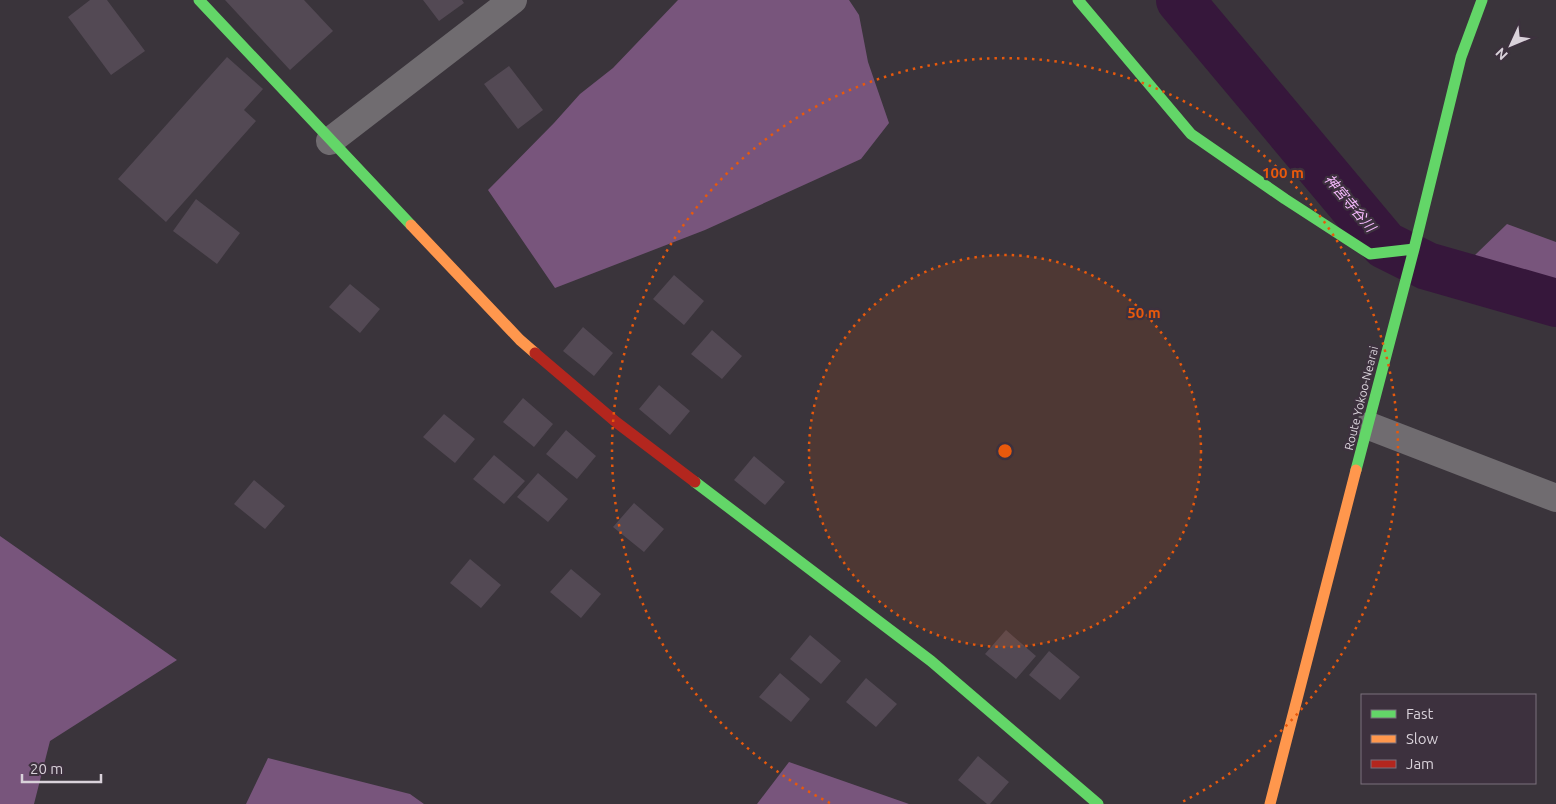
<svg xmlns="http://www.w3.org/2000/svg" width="1556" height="804" font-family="Ubuntu,'Noto Sans JP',sans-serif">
  <rect width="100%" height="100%" fill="#3a343b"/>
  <path fill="#78557c" d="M 678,0 L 849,0 L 859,15 L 868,62 L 889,123 L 861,159 L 705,230 L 555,288 L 488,190 L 554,123 L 580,94 L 613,68 Z
    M 1507,224 L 1556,242 L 1556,302 L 1474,256 Z
    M 0,536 L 177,660 L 50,741 L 34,804 L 0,804 Z
    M 268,758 L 410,794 L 424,804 L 246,804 Z
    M 789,762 L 909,804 L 757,804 Z"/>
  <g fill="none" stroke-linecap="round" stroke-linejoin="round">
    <path stroke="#36173b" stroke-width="48" d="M 1180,0 L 1385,245 L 1427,266 L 1556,303"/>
  </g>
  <path fill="#534954" d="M 90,0 L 107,0 L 145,51 L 111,75 L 68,17 Z
    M 225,0 L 304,0 L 333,31 L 290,70 Z
    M 423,0 L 462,0 L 464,3 L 439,21 Z
    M 227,57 L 263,89 L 244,110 L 256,121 L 166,222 L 118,179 Z
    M 509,66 L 543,110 L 518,129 L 484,84 Z
    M 196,199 L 240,233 L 217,264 L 173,231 Z
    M 674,275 L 704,301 L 684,325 L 653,299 Z
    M 350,284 L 380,309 L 360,333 L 329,307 Z
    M 583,327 L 613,353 L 594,376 L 563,351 Z
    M 712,330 L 742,356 L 722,379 L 691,354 Z
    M 659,385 L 690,411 L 670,435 L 639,409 Z
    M 523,398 L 553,424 L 534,447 L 503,422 Z
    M 444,414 L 475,439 L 455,463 L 423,437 Z
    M 566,430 L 596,456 L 577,479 L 546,454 Z
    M 494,455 L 525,481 L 504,504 L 473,479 Z
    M 754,456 L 785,482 L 765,505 L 734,480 Z
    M 538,473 L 568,499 L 548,522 L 517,497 Z
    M 254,480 L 285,506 L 265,529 L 234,504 Z
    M 634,503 L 664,529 L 644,552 L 613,527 Z
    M 470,559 L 501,585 L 481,608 L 450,583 Z
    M 571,569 L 601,594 L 581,618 L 550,592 Z
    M 1006,630 L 1036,656 L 1016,679 L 985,654 Z
    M 810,635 L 841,661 L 821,684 L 790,659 Z
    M 1049,651 L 1080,677 L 1060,700 L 1029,675 Z
    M 780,673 L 810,699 L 791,722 L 759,697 Z
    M 866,678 L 897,704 L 876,727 L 846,702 Z
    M 978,756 L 1009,782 L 990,804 L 987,804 L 958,780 Z"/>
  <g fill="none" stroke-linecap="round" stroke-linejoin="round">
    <path stroke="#706c70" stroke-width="28" d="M 330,141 L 513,0
      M 1369,426 L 1556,498"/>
    <path stroke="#63d668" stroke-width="11" d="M 199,0 L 411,225
      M 1078,0 L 1191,134 L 1285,199 L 1370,254 L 1414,249
      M 1356,470 L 1414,249 L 1461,57 L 1482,0
      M 695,482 L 931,661 L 1098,804"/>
    <path stroke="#ff974d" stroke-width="11" d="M 411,225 L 520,340 L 535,353
      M 1270,804 L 1356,470"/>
    <path stroke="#b3261e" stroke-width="11" d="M 535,353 L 616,422 L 695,482"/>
  </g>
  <circle cx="1005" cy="451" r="196" fill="#e8590c" fill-opacity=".12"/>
  <g fill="none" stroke="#e8590c" stroke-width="2.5" stroke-dasharray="2.5 5">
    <circle cx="1005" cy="451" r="196"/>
    <path d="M830 803A393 393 0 1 1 1180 803"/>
  </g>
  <g text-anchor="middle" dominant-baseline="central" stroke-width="4.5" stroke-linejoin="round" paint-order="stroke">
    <g font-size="12" fill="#d9d2da" stroke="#3d313e">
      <text transform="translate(1361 398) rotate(-76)">Route Yokoo-Nearai</text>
    </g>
    <g font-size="14" font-style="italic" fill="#f5b9fc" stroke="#3d313e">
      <text transform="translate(1350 203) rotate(50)">神宮寺谷川</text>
    </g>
  </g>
  <circle cx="1005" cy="451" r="8" fill="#e8590c" stroke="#3d313e" stroke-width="2.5"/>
  <g font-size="15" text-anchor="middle" font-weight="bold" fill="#e8590c" stroke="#3d313e" stroke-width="4.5" stroke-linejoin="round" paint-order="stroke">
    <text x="1283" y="178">100 m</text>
    <text x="1144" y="318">50 m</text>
  </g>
  <rect x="1361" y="694" width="175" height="90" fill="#3d313e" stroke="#7b717c"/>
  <rect x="1371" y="710" width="25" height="8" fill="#63d668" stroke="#7b717c"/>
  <text x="1406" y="719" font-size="15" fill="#d9d2da">Fast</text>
  <rect x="1371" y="735" width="25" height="8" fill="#ff974d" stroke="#7b717c"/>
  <text x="1406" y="744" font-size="15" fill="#d9d2da">Slow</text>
  <rect x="1371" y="760" width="25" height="8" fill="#b3261e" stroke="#7b717c"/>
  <text x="1406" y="769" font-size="15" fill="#d9d2da">Jam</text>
  <g transform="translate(1511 45) rotate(226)" stroke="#3d313e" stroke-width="4" paint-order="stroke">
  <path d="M0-4L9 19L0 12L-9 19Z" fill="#d9d2da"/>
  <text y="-8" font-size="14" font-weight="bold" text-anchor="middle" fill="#d9d2da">N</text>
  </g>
  <path d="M22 774v8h79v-8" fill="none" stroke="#d9d2da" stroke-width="2.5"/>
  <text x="30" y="774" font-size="15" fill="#d9d2da" stroke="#3d313e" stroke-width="4" paint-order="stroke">20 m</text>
</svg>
